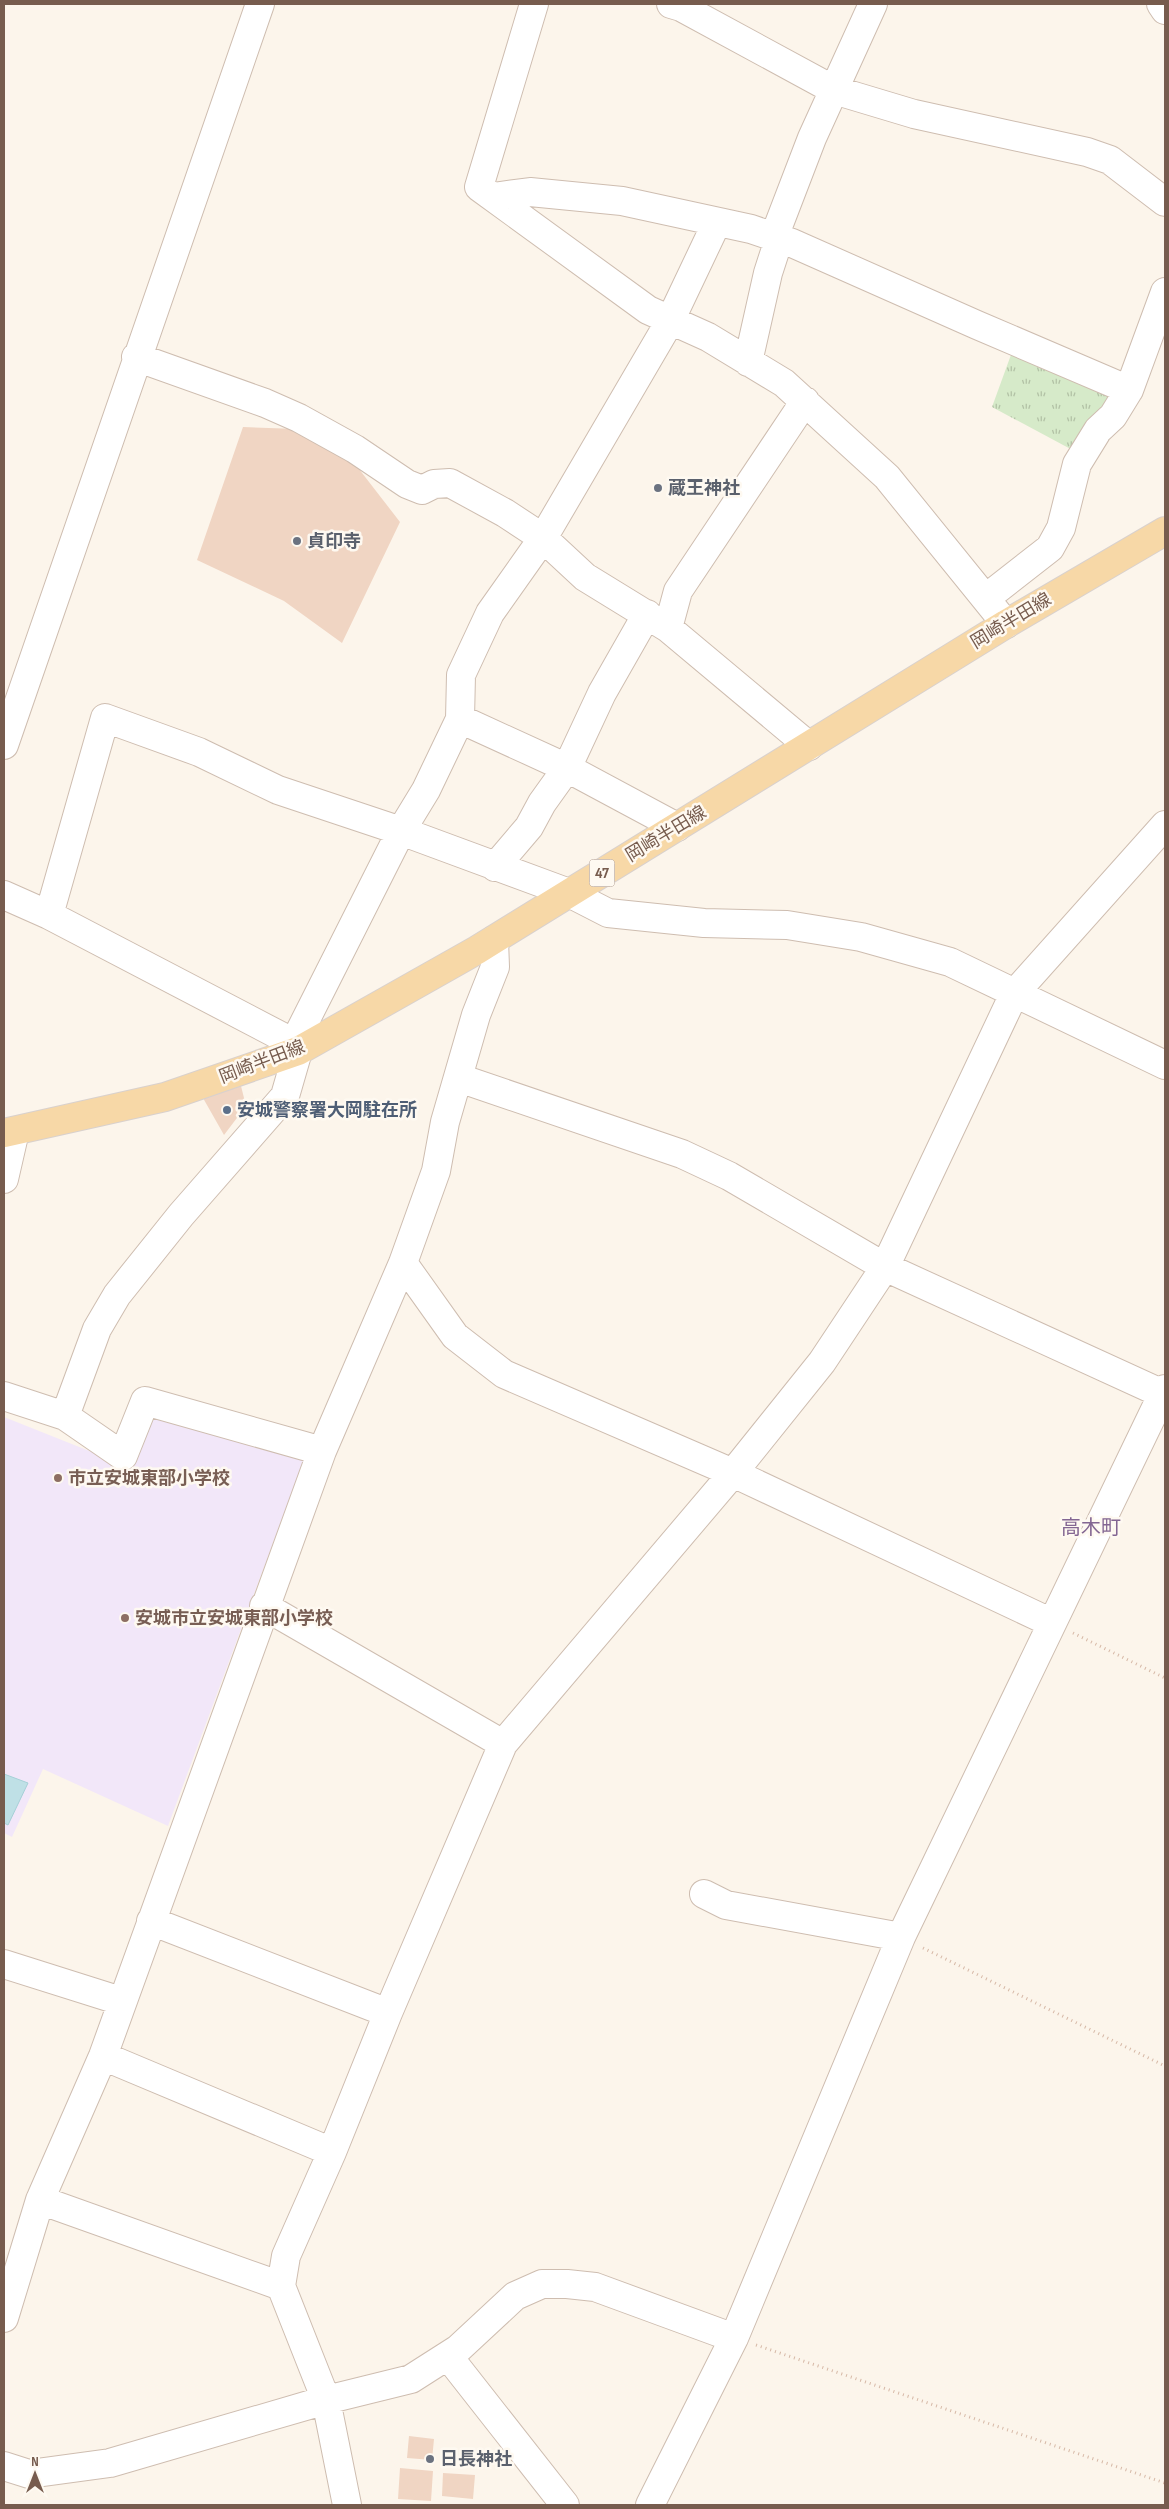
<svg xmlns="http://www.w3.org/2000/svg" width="1169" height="2509" font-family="'Sofia Sans Condensed','Noto Sans JP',sans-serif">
  <defs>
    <pattern id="park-tufts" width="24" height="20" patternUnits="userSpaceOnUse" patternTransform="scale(1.25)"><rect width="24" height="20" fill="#d6eac9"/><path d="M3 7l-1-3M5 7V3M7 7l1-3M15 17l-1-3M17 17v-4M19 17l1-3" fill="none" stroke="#b2c1a5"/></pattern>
  </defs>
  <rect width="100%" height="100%" fill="#fcf5eb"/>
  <path fill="#f2e7f9" d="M 142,1409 L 298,1452 L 303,1462 L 168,1826 L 43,1769 L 12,1837 L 4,1833 L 4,1417 L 127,1466 Z"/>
  <path fill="url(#park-tufts)" d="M 1012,352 L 1114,393 L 1078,453 L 992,407 Z"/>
  <path fill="#bfe0e6" stroke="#a6d0d7" d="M 4,1774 L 28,1783 L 8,1825 L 4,1823 Z"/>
  <path fill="#f0d5c3" d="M 243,427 L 298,429 L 352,460 L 400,522 L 342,643 L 284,601 L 197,560 Z
    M 241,1086 L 246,1106 L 224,1135 L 203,1098 Z
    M 409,2436 L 434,2439 L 432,2460 L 407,2458 Z
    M 400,2468 L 433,2471 L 431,2501 L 398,2499 Z
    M 443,2473 L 475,2475 L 473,2499 L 442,2496 Z"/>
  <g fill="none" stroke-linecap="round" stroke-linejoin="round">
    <g stroke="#cebdb0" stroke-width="30">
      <path id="minor" d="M 534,4 L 479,187 L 648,310 L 708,337 L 784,383 L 887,477 L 1006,624
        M 671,4 L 681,7 L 834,90 L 914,114 L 1087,152 L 1110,160 L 1165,202
        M 1161,4 L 1165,10
        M 493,197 L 530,192 L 622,201 L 751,229 L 792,243 L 977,325 L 1129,390
        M 774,237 L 812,138 L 873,4
        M 136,357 L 265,403 L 299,418 L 355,449 L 407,484 L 422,490 L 434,484 L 450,483 L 505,513 L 543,538 L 585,577 L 668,628 L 809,746
        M 748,362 L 768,273 L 779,239
        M 986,598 L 1050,548 L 1061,528 L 1077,464 L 1098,430 L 1113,416 L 1129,390 L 1165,292
        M 668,628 L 678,591 L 805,401
        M 460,719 L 567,768 L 677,827
        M 4,745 L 260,4
        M 495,867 L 529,827 L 542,803 L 567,768 L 602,693 L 647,614
        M 4,895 L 49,915 L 294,1043 L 298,1051 L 285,1096 L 181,1215 L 117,1295 L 97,1329 L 65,1416
        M 49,915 L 105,718 L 199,752 L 278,790 L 401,831 L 569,893 L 608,913 L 704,923 L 787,925 L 861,937 L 950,962 L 1165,1065
        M 294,1043 L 401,831 L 426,790 L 460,719 L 461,675 L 490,613 L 543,538 L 670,321 L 717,222
        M 459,1078 L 682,1154 L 729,1176 L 885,1267 L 1163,1394
        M 4,1179 L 15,1131
        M 403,1263 L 455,1336 L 504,1374 L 733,1473 L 1052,1623
        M 4,1396 L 65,1416 L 123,1456 L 145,1401 L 322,1451
        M 264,1606 L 503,1744
        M 704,1894 L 726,1905 L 901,1937
        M 151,1921 L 388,2013
        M 4,1964 L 121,2001
        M 103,2056 L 332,2152
        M 40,2200 L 281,2286
        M 4,2318 L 40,2200 L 103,2056 L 322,1451 L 403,1263 L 436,1171 L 445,1122 L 476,1015 L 495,967 L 494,940
        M 448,2356 L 565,2505
        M 4,2466 L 29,2474 L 110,2463 L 326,2400 L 411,2379 L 458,2349 L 515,2296 L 542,2284 L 567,2284 L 595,2287 L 734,2338
        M 347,2505 L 326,2400 L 281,2286 L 286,2256 L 332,2152 L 388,2013 L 503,1744 L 733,1473 L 822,1362 L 885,1267 L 1014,994 L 1165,825
        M 650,2505 L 734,2338 L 901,1937 L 1165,1389"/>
    </g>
    <g stroke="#d9d1cd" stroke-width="30">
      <path id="major" d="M 4,1133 L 165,1097 L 298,1051 L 477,950 L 1006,624 L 1165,531"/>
    </g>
    <path stroke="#d6b8a6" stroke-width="3" stroke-dasharray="1 4" stroke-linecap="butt" d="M 1073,1633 L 1165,1678
      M 923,1948 L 1165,2066
      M 756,2345 L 1165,2483
      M 414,2504 L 414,2505
      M 1165,2505 L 1165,2504"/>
    <use href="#minor" stroke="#fff" stroke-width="28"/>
    <use href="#major" stroke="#f7d8a7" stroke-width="28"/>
  </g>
  <g fill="#6b7280" stroke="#fef9f1" stroke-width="2">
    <circle cx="658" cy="488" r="5"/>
    <circle cx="297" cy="541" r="5"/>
    <circle cx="430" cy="2459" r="5"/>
  </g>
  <circle fill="#5c6f8a" stroke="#fef9f1" stroke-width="2" cx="227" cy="1110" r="5"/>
  <g fill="#8d6e63" stroke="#fef9f1" stroke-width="2">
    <circle cx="58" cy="1478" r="5"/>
    <circle cx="125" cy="1618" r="5"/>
  </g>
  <g text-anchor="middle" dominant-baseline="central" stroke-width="5" stroke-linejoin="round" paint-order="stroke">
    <rect fill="#fef9f1" stroke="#a08b7f" stroke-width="1" x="589.5" y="859.5" width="25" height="27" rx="4"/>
    <g font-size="16" font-weight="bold" fill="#775c4e">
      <text x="602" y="873">47</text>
    </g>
    <g font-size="18" font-weight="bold" fill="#5b616d" stroke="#fef9f1" text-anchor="start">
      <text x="668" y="488">蔵王神社</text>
      <text x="307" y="541">貞印寺</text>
      <text x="440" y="2459">日長神社</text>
    </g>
    <g font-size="18" fill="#775c4e" stroke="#fef9f1">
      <text transform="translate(1011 621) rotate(-31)">岡崎半田線</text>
      <text transform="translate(666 834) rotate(-31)">岡崎半田線</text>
      <text transform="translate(262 1062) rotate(-21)">岡崎半田線</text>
    </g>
    <g font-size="18" font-weight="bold" fill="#4e5e75" stroke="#fef9f1" text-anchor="start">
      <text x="237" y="1110">安城警察署大岡駐在所</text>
    </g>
    <g font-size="18" font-weight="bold" fill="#785e54" stroke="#fef9f1" text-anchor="start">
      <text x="68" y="1478">市立安城東部小学校</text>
      <text x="135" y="1618">安城市立安城東部小学校</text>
    </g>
    <g font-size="20" fill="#836692" stroke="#fef9f1">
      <text x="1091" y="1528">高木町</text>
    </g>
  </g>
  <rect width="1169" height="2509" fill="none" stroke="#775c4e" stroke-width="10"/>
  <g transform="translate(35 2474)" stroke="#fef9f1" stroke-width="4" paint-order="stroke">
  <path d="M0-4L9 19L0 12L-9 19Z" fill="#775c4e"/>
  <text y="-8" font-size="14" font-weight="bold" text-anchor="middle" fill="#775c4e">N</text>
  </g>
</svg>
